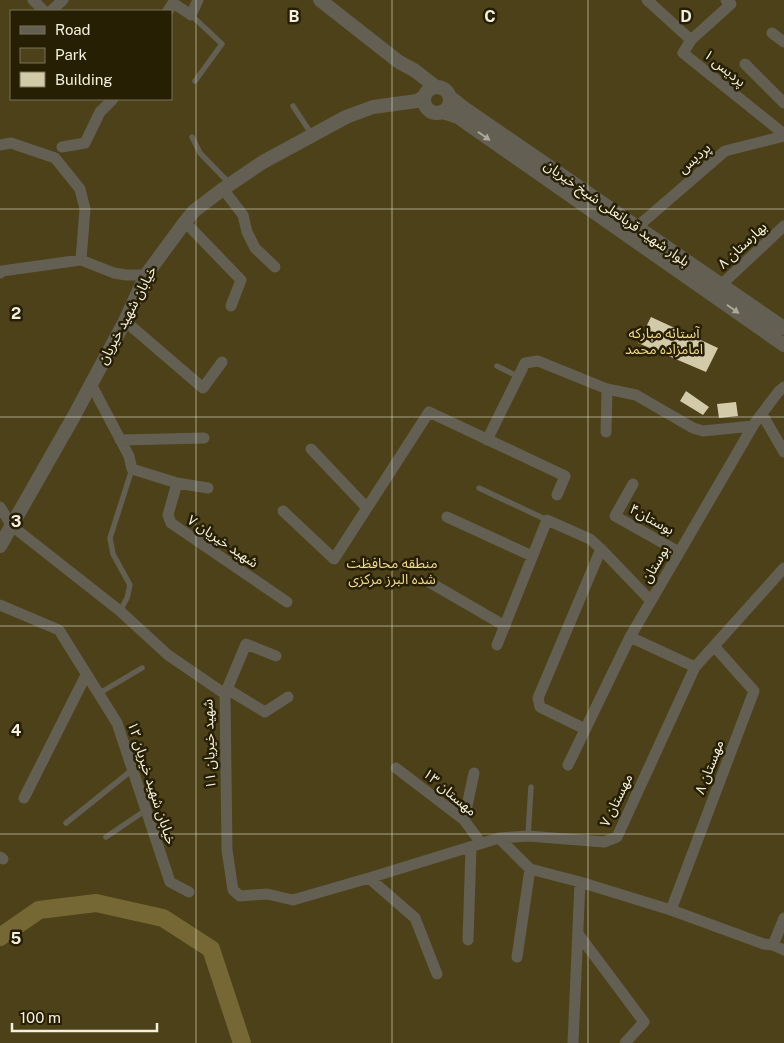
<svg xmlns="http://www.w3.org/2000/svg" width="784" height="1043" font-family="'Public Sans','Noto Sans Arabic',sans-serif">
  <rect width="100%" height="100%" fill="#31290c"/>
  <path fill="#4c4118" fill-rule="evenodd" d="M 0,0 L 784,0 L 784,1043 L 0,1043 ZM 11,11 L 171,11 L 171,99 L 11,99 Z"/>
  <g fill="none" stroke-linecap="round" stroke-linejoin="round">
    <path stroke="#766835" stroke-width="18" d="M 0,937 L 39,910 L 96,903 L 163,918 L 211,949 L 242,1043"/>
  </g>
  <path fill="#d3caa9" d="M 651,317 L 718,348 L 706,372 L 638,343 Z
    M 686,391 L 709,407 L 703,415 L 680,401 Z
    M 736,402 L 738,416 L 719,418 L 717,404 Z"/>
  <g fill="none" stroke-linecap="round" stroke-linejoin="round">
    <path stroke="#635f53" stroke-width="5.5" d="M 191,15 L 222,44 L 195,81
      M 293,106 L 312,135
      M 192,137 L 200,153 L 230,184
      M 497,366 L 519,377
      M 479,488 L 547,520
      M 120,611 L 127,598 L 130,585 L 113,554 L 110,538 L 132,469
      M 98,694 L 142,668
      M 66,823 L 132,770
      M 528,836 L 531,787
      M 106,837 L 146,810"/>
    <path stroke="#635f53" stroke-width="11" d="M 33,0 L 44,11
      M 647,0 L 691,40
      M 726,0 L 731,4 L 691,40 L 683,53 L 784,134
      M 51,11 L 63,0
      M 168,11 L 173,3 L 191,15 L 198,0
      M 772,33 L 784,42
      M 745,64 L 784,103
      M 0,145 L 11,143 L 55,158 L 80,189 L 85,209 L 81,260
      M 62,147 L 85,143 L 100,112 L 113,99
      M 223,189 L 243,215 L 247,232 L 255,248 L 275,267
      M 185,222 L 241,280 L 231,306
      M 637,227 L 725,151 L 784,136
      M 0,273 L 2,271 L 81,260 L 114,273 L 126,275 L 146,275
      M 721,285 L 784,226
      M 125,321 L 203,388 L 222,362
      M 91,384 L 129,456 L 132,469 L 177,483 L 168,515 L 171,523 L 287,602
      M 762,414 L 784,452
      M 606,432 L 607,389
      M 120,440 L 204,438
      M 487,440 L 525,363 L 538,361 L 607,389 L 636,395 L 693,428 L 703,431 L 753,426
      M 311,449 L 367,508
      M 177,483 L 208,488
      M 633,484 L 615,516 L 679,552
      M 0,507 L 12,526 L 120,611 L 168,655 L 225,694 L 227,850 L 233,890 L 240,896 L 267,894 L 293,900 L 369,878 L 499,838 L 528,836 L 604,842 L 617,837 L 695,667 L 714,646 L 784,568
      M 283,511 L 334,559 L 429,412 L 565,476 L 557,495
      M 447,517 L 532,556
      M 429,582 L 505,626
      M 0,605 L 59,630 L 117,723 L 170,882 L 189,892
      M 630,637 L 695,667
      M 497,645 L 547,520 L 590,539 L 601,549 L 651,601
      M 227,689 L 265,712 L 288,697
      M 225,694 L 246,644 L 276,656
      M 585,729 L 540,707 L 538,698 L 601,549
      M 568,765 L 630,637 L 754,424 L 779,391 L 784,387
      M 396,768 L 464,820 L 481,843
      M 24,798 L 86,675
      M 464,820 L 474,773
      M 499,838 L 530,869 L 580,882 L 671,910 L 764,944 L 773,945 L 784,950
      M 0,857 L 3,859
      M 369,878 L 415,918 L 437,974
      M 671,910 L 754,691 L 714,646
      M 579,935 L 644,1022 L 625,1043
      M 468,940 L 471,847
      M 773,945 L 784,918
      M 517,957 L 530,869
      M 573,1043 L 580,882"/>
    <path stroke="#635f53" stroke-width="14" d="M 320,0 L 399,62 L 414,70 L 436,87
      M424 100a13 13 0 1 1 26 0a13 13 0 1 1-26 0Z
      M 450,97 L 464,108 L 784,328
      M 443,112 L 458,117 L 784,345
      M 0,546 L 74,416 L 125,321 L 146,275 L 185,222 L 194,211 L 223,189 L 263,162 L 346,117 L 373,107 L 417,101 L 425,96"/>
  </g>
  <defs><path id="oneway-solid" d="M-6-.8H1V-3.2L6.5 0L1 3.2V.8H-6Z" transform="scale(1.25)"/></defs>
  <g fill="#aca899">
    <use href="#oneway-solid" transform="translate(484 136) rotate(35)"/>
    <use href="#oneway-solid" transform="translate(733 309) rotate(35)"/>
  </g>
  <path fill="none" stroke="#f4f0df" stroke-width="1" stroke-opacity="0.55" d="M 196,0 L 196,1043M 392,0 L 392,1043M 588,0 L 588,1043M 0,209 L 784,209M 0,417 L 784,417M 0,626 L 784,626M 0,834 L 784,834"/>
  <g text-anchor="middle" dominant-baseline="central" stroke-width="5" stroke-linejoin="round" paint-order="stroke">
    <g font-size="14" fill="#f4f0df" stroke="#271f03">
      <text transform="translate(725 68) rotate(39)">پردیس ۱</text>
      <text transform="translate(694 158) rotate(-41)">پردیس</text>
      <text transform="translate(617 213) rotate(35)">بلوار شهید قربانعلی شیخ خیریان</text>
      <text transform="translate(742 245) rotate(-43)">بهارستان ۸</text>
      <text transform="translate(127 315) rotate(-62)">خیابان شهید خیریان</text>
      <text transform="translate(652 519) rotate(29)">بوستان۴</text>
      <text transform="translate(223 541) rotate(34)">شهید خیریان ۷</text>
      <text transform="translate(655 564) rotate(-60)">بوستان</text>
      <text transform="translate(209 744) rotate(-92)">شهید خیریان ۱۱</text>
      <text transform="translate(709 767) rotate(-69)">مهستان ۸</text>
      <text transform="translate(152 783) rotate(72)">خیابان شهید خیریان ۱۲</text>
      <text transform="translate(450 792) rotate(40)">مهستان ۱۳</text>
      <text transform="translate(616 800) rotate(-64)">مهستان ۷</text>
    </g>
    <g font-size="14" fill="#efd98a" stroke="#271f03">
      <text x="664" y="333">آستانه مبارکه<tspan x="664" dy="16">امامزاده محمد</tspan></text>
      <text x="392" y="563">منطقه محافظت<tspan x="392" dy="16">شده البرز مرکزی</tspan></text>
    </g>
  </g>
  <g font-size="16" text-anchor="middle" font-weight="bold" fill="#f4f0df" stroke="#271f03" stroke-width="5" stroke-linejoin="round" paint-order="stroke">
    <text x="294" y="22">B</text>
    <text x="490" y="22">C</text>
    <text x="686" y="22">D</text>
    <text x="16" y="319">2</text>
    <text x="16" y="527">3</text>
    <text x="16" y="736">4</text>
    <text x="16" y="944">5</text>
  </g>
  <rect x="10" y="10" width="162" height="90" fill="#271f03" stroke="#79735b"/>
  <rect x="20" y="26" width="25" height="8" fill="#635f53" stroke="#79735b"/>
  <text x="55" y="35" font-size="15" fill="#f4f0df">Road</text>
  <rect x="20" y="48" width="25" height="15" fill="#4c4118" stroke="#79735b"/>
  <text x="55" y="60" font-size="15" fill="#f4f0df">Park</text>
  <rect x="20" y="72" width="25" height="15" fill="#d3caa9" stroke="#79735b"/>
  <text x="55" y="85" font-size="15" fill="#f4f0df">Building</text>
  <path d="M12 1023v8h145v-8" fill="none" stroke="#f4f0df" stroke-width="2.5"/>
  <text x="20" y="1023" font-size="15" fill="#f4f0df" stroke="#271f03" stroke-width="4" paint-order="stroke">100 m</text>
</svg>
